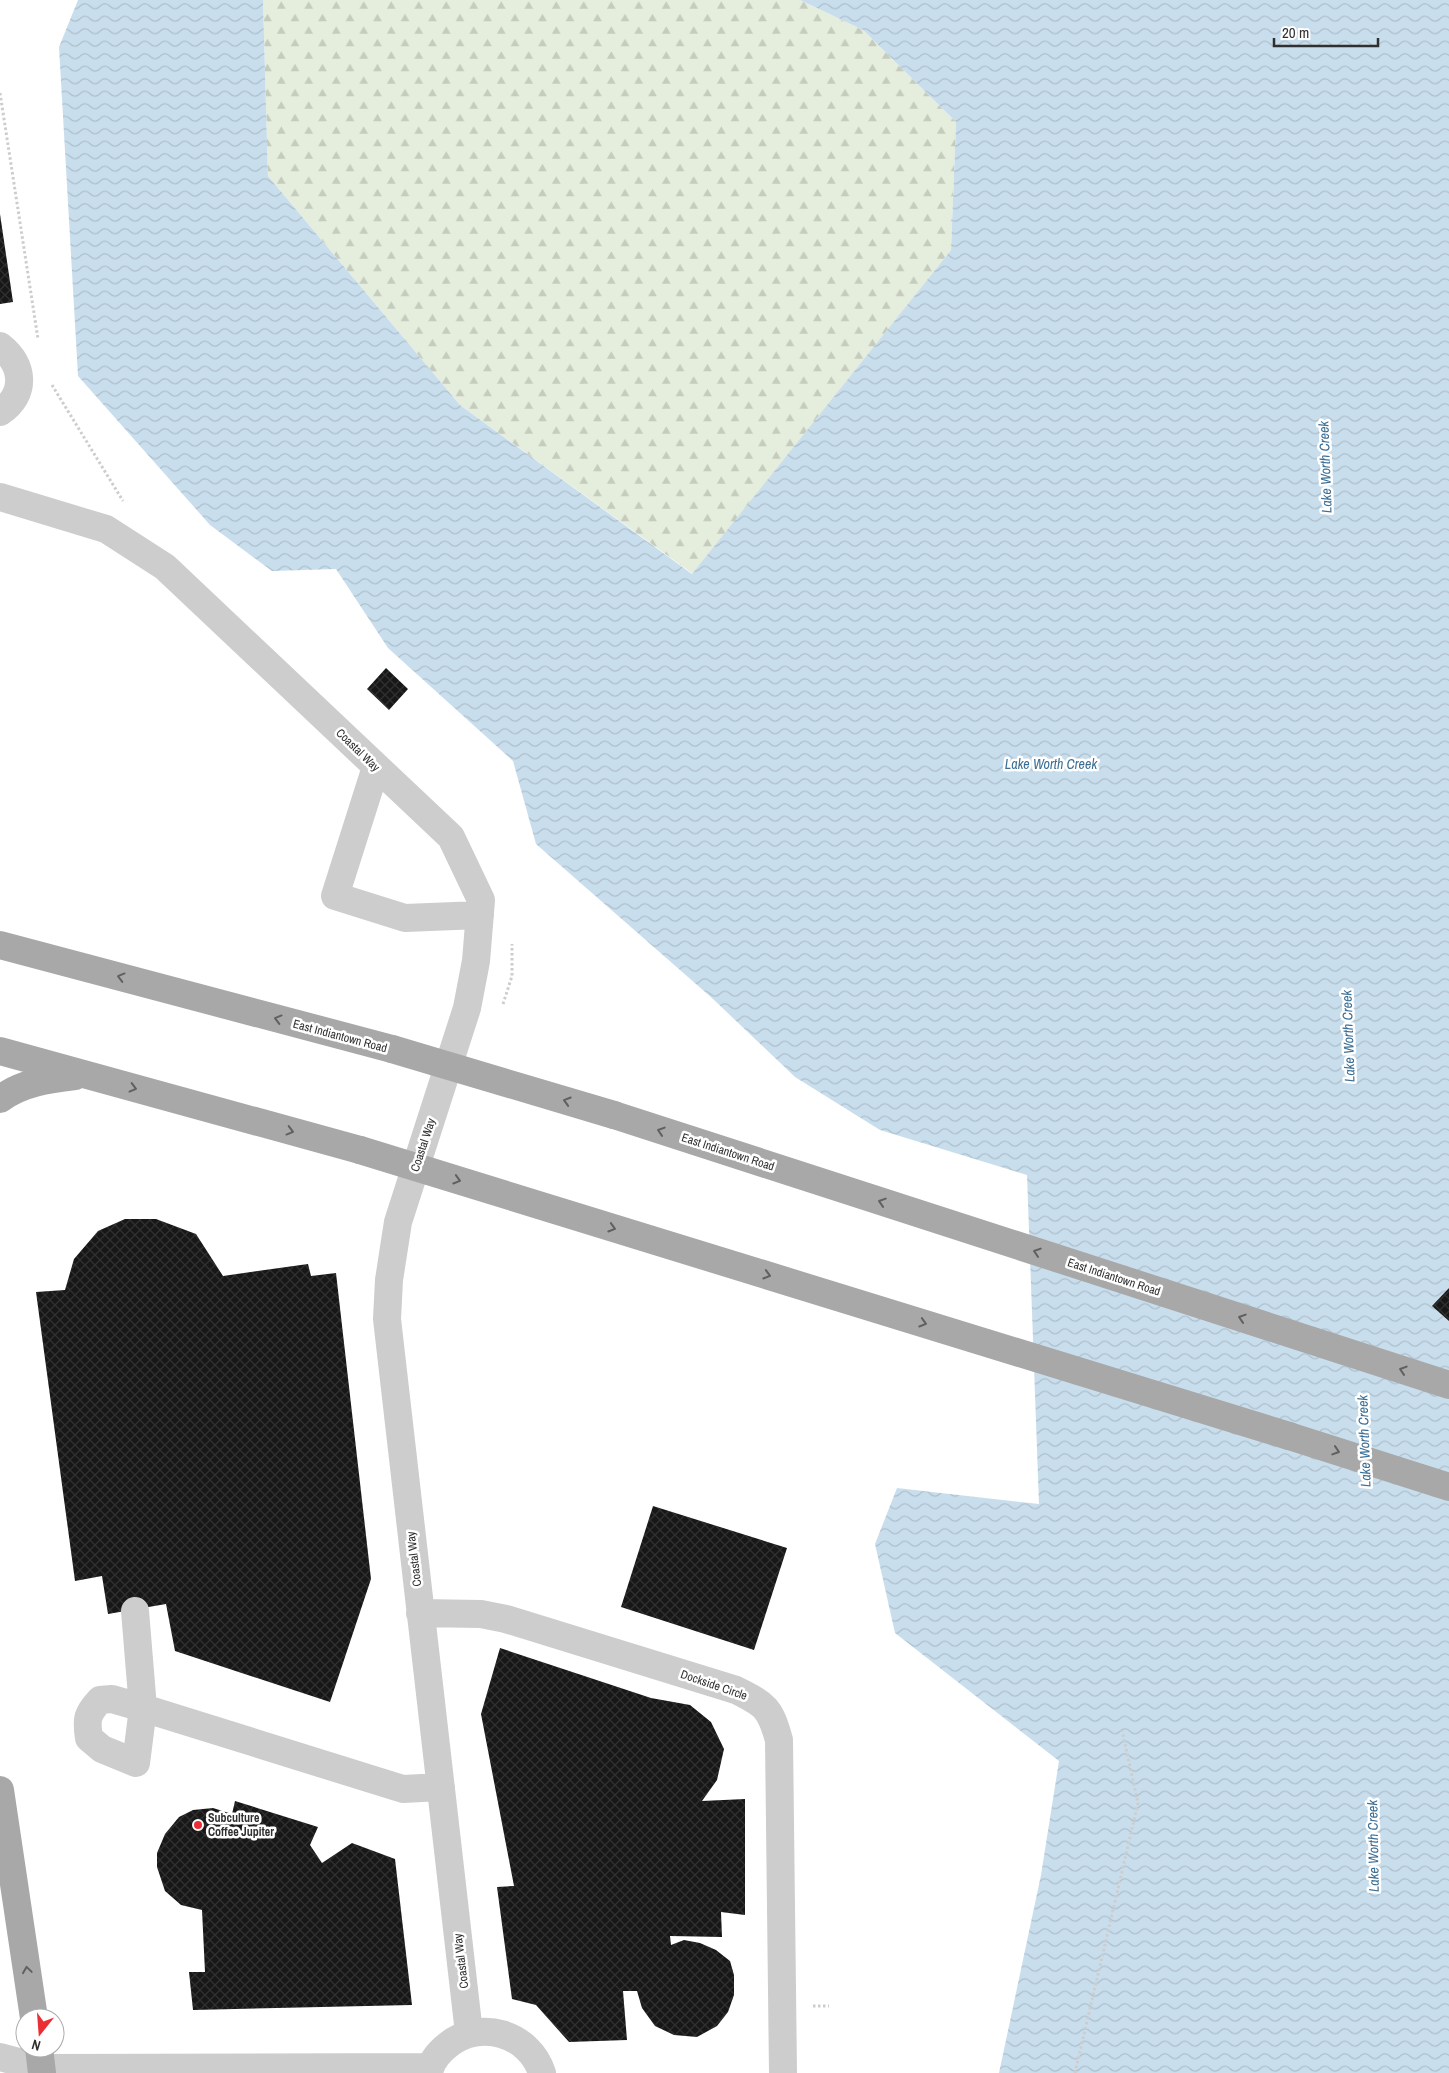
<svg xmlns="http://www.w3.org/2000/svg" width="1449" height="2073" font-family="'Archivo Narrow',sans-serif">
  <defs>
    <pattern id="forest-firs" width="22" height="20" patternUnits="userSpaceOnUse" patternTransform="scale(1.25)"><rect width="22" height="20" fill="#e5eddd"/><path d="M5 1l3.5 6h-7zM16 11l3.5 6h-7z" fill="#c5ccbe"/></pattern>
    <pattern id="water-waves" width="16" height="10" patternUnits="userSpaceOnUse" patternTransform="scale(1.25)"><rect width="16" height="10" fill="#c9deed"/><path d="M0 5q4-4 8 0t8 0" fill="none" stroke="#adbfcc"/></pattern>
    <pattern id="building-cross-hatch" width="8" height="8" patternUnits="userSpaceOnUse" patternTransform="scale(1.25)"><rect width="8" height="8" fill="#171717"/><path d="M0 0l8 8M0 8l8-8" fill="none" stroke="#303030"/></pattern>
  </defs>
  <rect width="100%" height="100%" fill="#fff"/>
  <path fill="url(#forest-firs)" d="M 263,0 L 800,0 L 863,30 L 956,122 L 951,250 L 693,574 L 460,405 L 268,176 Z"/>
  <path fill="url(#water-waves)" d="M 78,0 L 263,0 L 268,176 L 460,405 L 692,574 L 951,250 L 956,122 L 863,30 L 800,0 L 1449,0 L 1449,2073 L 999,2073 L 1041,1875 L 1059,1761 L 895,1633 L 875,1544 L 897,1488 L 1039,1504 L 1027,1175 L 880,1130 L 795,1077 L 712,998 L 536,844 L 513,761 L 388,648 L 336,569 L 272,571 L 210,525 L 78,376 L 59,47 Z"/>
  <path fill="url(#building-cross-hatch)" d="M 0,214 L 13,302 L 0,304 Z
    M 386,668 L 408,689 L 389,710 L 367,689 Z
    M 125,1219 L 156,1219 L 196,1234 L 223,1276 L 308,1264 L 311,1276 L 336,1273 L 371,1579 L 330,1702 L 175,1651 L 166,1604 L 108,1614 L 102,1576 L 75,1581 L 36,1292 L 65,1290 L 74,1259 L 98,1231 Z
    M 1449,1288 L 1449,1321 L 1432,1306 Z
    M 653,1506 L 787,1548 L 754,1650 L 621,1607 Z
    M 500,1648 L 651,1698 L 690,1705 L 711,1722 L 724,1749 L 717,1780 L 702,1801 L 745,1799 L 745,1915 L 721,1912 L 722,1937 L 670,1936 L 671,1945 L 684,1940 L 700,1943 L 716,1950 L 730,1961 L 734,1975 L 734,1995 L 728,2012 L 717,2026 L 697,2037 L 674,2035 L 655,2026 L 642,2008 L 637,1991 L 623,1991 L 627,2040 L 569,2042 L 536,2005 L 512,1999 L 497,1887 L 514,1886 L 481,1714 Z
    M 235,1801 L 318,1827 L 310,1845 L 322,1863 L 352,1843 L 395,1859 L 412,2005 L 193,2010 L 189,1972 L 205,1972 L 202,1910 L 181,1905 L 165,1891 L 157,1867 L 157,1853 L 165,1834 L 179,1817 L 193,1810 L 213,1808 L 232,1814 Z"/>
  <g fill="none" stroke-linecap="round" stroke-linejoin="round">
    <path stroke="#cdcdcd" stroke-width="3" stroke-dasharray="2.5 2.5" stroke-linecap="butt" d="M 0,93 L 38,339
      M 52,385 L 123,501
      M 503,1004 L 512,976 L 512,944
      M 813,2006 L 829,2006
      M 1075,2073 L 1138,1803 L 1122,1730"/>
    <path stroke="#cdcdcd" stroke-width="28" d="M 0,346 C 24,365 27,394 0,412
      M 0,497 L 106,529 L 165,567 L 451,837 L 481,900 L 476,961 L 467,1008 L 398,1222 L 389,1280 L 387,1319 L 469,2033
      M 376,767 L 335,896 L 405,918 L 480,915
      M 135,1611 L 143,1708 L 136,1763 L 102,1749 L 89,1738 C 86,1719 87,1714 100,1700 L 112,1699 L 143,1708 L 403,1789 L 441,1787
      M 420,1613 L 481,1614 L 506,1619 L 736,1690 C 766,1705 770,1708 779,1740 L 783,2073
      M 0,2057 L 41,2068 L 430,2067
      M 429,2073 C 431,2062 439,2052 448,2045 C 480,2019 529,2033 542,2073"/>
    <path stroke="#a8a8a8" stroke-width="28" d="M 0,945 L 392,1049
      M 0,1051 L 360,1150
      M 0,1099 C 21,1083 49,1079 75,1076
      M 614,1115 L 1449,1385
      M 1289,1436 L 1449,1487
      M 0,1790 L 34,2018
      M 39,2048 L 42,2073"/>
    <path stroke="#a8a8a8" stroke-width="28" d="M 392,1049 L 614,1115
      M 360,1150 L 1289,1436"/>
  </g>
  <defs><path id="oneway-chevron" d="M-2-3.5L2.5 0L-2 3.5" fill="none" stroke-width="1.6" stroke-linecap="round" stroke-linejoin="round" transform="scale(1.25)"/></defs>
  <g stroke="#606060">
    <use href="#oneway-chevron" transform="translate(121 977) rotate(-165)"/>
    <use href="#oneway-chevron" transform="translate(278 1019) rotate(-165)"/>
    <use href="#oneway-chevron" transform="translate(133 1088) rotate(15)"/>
    <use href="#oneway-chevron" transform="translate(567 1101) rotate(-163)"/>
    <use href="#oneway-chevron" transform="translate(290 1131) rotate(15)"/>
    <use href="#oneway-chevron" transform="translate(661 1131) rotate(-162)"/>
    <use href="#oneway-chevron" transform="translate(457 1180) rotate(17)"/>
    <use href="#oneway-chevron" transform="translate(882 1202) rotate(-162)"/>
    <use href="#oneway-chevron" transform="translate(612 1228) rotate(17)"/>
    <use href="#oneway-chevron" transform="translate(1037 1252) rotate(-162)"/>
    <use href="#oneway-chevron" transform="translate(767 1275) rotate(17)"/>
    <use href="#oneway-chevron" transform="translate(1242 1318) rotate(-162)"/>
    <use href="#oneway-chevron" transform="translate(923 1323) rotate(17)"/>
    <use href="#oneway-chevron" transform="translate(1403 1370) rotate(-162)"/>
    <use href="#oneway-chevron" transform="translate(1336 1451) rotate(18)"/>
    <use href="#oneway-chevron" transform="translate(27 1970) rotate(-98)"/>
  </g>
  <circle fill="#eb2e34" stroke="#fff" stroke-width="2" cx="198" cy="1825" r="5"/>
  <g text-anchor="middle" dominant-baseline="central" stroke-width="5" stroke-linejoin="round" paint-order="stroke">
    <g font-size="12" fill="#303030" stroke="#fff">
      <text transform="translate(358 750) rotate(44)">Coastal Way</text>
      <text transform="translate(340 1036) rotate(15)">East Indiantown Road</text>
      <text transform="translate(423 1145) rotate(-72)">Coastal Way</text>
      <text transform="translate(728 1152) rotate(18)">East Indiantown Road</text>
      <text transform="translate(1114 1277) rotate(18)">East Indiantown Road</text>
      <text transform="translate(414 1559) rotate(-97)">Coastal Way</text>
      <text transform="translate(714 1685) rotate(19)">Dockside Circle</text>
      <text transform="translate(461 1961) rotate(-97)">Coastal Way</text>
    </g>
    <g font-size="12" font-weight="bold" fill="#303030" stroke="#fff" text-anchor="start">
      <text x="208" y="1818">Subculture<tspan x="208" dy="14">Coffee Jupiter</tspan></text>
    </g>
    <g font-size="14" font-style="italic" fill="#3b6e95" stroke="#fff">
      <text transform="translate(1325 467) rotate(-92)">Lake Worth Creek</text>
      <text x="1051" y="764">Lake Worth Creek</text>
      <text transform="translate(1348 1036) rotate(-92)">Lake Worth Creek</text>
      <text transform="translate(1364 1441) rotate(-92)">Lake Worth Creek</text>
      <text transform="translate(1373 1846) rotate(-91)">Lake Worth Creek</text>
    </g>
  </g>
  <g transform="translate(40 2033) rotate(197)"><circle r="24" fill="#ffffff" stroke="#acacac"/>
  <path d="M0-4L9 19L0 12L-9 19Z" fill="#eb2e34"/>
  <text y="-8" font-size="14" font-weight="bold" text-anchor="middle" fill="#303030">N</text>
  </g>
  <path d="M1274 38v8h104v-8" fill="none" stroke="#303030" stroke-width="2.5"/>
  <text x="1282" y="38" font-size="15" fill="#303030" stroke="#ffffff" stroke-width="4" paint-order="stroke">20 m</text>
</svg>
